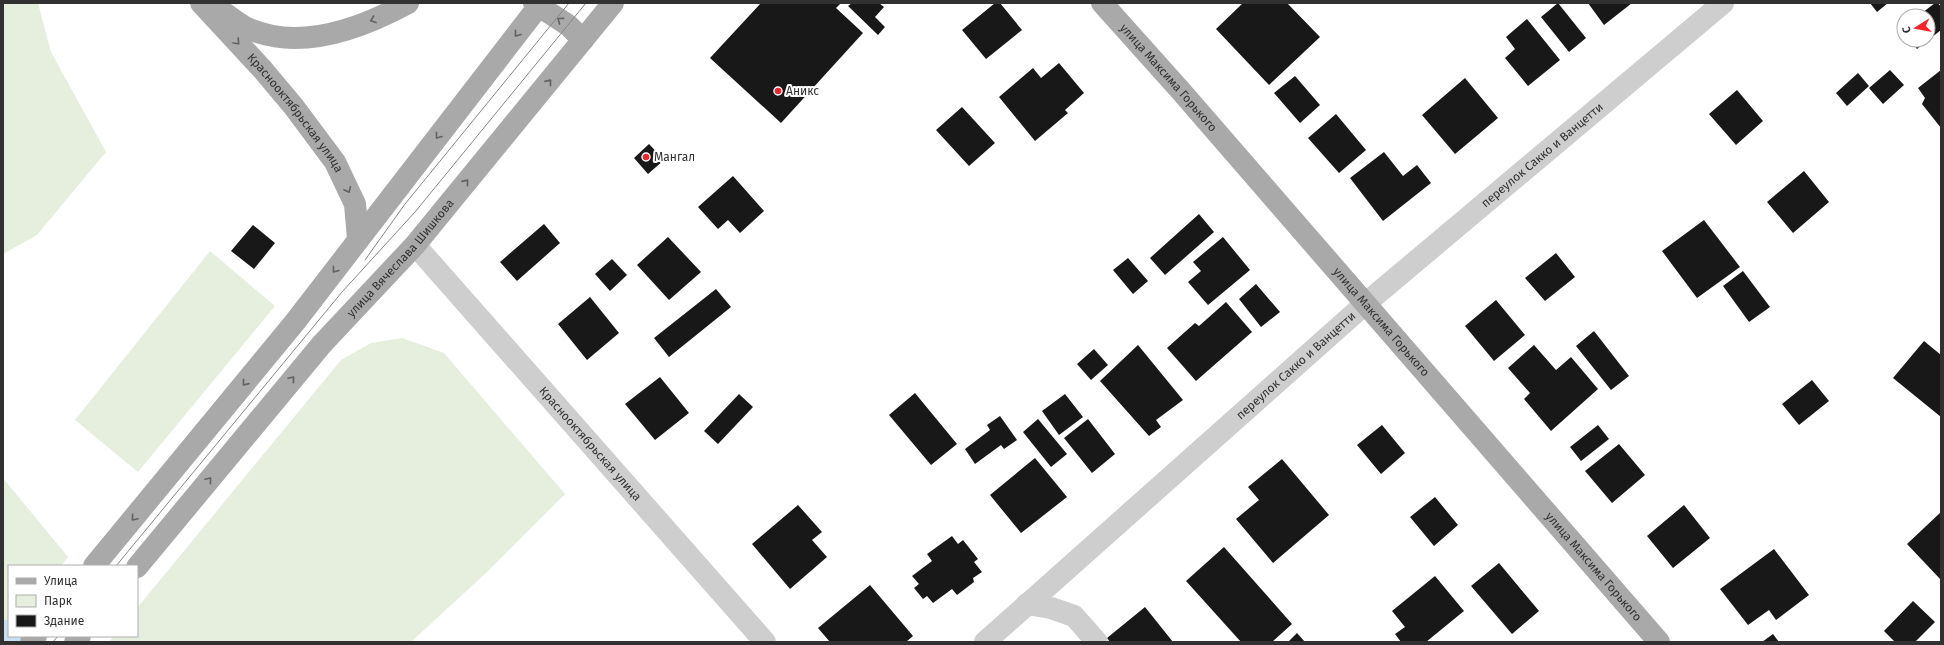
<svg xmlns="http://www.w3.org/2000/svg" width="1944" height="645" font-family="'Fira Sans',sans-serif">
  <rect width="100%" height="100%" fill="#fff"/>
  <path fill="#e6efdd" d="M 3,3 L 38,3 L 51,52 L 106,152 L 37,235 L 3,254 Z
    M 210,251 L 275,306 L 138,472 L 75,420 Z
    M 402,338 L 444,353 L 565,494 L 486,573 L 411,642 L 109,642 L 114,636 L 137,636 L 137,608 L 341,360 L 371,343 Z
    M 3,478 L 68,557 L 61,566 L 9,566 L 9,620 L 3,620 Z"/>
  <path fill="#c8dff0" d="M 3,620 L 9,620 L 9,636 L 35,636 L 43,642 L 3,642 Z"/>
  <path fill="#181818" d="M 761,3 L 841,3 L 836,8 L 863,33 L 781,123 L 710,58 Z
    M 852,3 L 879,3 L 884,7 L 875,17 L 885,27 L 878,35 L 848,6 Z
    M 995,3 L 1000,3 L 1022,30 L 986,59 L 962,30 Z
    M 1243,3 L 1287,3 L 1320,37 L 1269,85 L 1216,29 Z
    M 1558,3 L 1586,38 L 1569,52 L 1541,17 Z
    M 1588,3 L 1632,3 L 1604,25 Z
    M 1870,3 L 1888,3 L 1877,12 Z
    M 1935,3 L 1938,3 L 1941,7 L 1941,30 L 1917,49 L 1910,40 L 1928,40 L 1928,16 L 1918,16 Z
    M 1527,19 L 1560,60 L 1528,86 L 1505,58 L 1515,49 L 1506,37 Z
    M 1059,63 L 1084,93 L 1065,110 L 1068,113 L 1035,141 L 999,97 L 1033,68 L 1041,78 Z
    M 1890,70 L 1904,85 L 1883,104 L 1869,88 Z
    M 1941,70 L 1941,128 L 1922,104 L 1925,98 L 1918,88 Z
    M 1858,73 L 1869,86 L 1847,106 L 1836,93 Z
    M 1295,76 L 1320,105 L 1300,123 L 1274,93 Z
    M 1465,78 L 1498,118 L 1455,154 L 1422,115 Z
    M 1737,90 L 1763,121 L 1736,145 L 1709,114 Z
    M 962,107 L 995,143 L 969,166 L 936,130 Z
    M 1336,114 L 1366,150 L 1339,173 L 1308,138 Z
    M 649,144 L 664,160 L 648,174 L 634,158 Z
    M 1384,152 L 1403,176 L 1417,165 L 1431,183 L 1383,221 L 1350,178 Z
    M 1804,171 L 1829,202 L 1793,233 L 1767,202 Z
    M 733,176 L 764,211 L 740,233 L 728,220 L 718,229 L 698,207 Z
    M 1199,214 L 1214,232 L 1165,275 L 1150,258 Z
    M 1704,220 L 1740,267 L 1697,298 L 1662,251 Z
    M 544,224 L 560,243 L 517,281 L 500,262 Z
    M 253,225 L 275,243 L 254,269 L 231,251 Z
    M 668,237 L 701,272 L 669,300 L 637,265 Z
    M 1223,237 L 1250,270 L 1208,305 L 1188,282 L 1201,271 L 1193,262 Z
    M 1556,253 L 1575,277 L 1545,301 L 1525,278 Z
    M 1128,258 L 1148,281 L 1133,294 L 1113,270 Z
    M 612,259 L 627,275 L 610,291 L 595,274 Z
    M 1743,271 L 1770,307 L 1749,322 L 1723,286 Z
    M 1256,284 L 1280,312 L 1261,327 L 1239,299 Z
    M 716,289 L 731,307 L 669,357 L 654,338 Z
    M 590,297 L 619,333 L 587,360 L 558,324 Z
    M 1496,300 L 1525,335 L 1494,361 L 1465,326 Z
    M 1226,302 L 1252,332 L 1196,381 L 1167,348 L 1195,323 L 1199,326 Z
    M 1594,331 L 1629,376 L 1611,390 L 1576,346 Z
    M 1924,341 L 1941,355 L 1941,417 L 1893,378 Z
    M 1138,345 L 1183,400 L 1156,420 L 1161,427 L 1149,436 L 1100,381 Z
    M 1534,345 L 1556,370 L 1571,357 L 1598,389 L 1551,431 L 1524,399 L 1530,393 L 1508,368 Z
    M 1094,349 L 1108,365 L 1091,380 L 1077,364 Z
    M 660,377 L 689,413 L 655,440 L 625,404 Z
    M 1812,380 L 1829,401 L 1799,425 L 1782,404 Z
    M 915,393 L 957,444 L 931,465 L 889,415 Z
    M 739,394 L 753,407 L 718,444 L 704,431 Z
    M 1065,394 L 1083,417 L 1059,435 L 1042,411 Z
    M 1000,416 L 1017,440 L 1004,449 L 1001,445 L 975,464 L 965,449 L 990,430 L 987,425 Z
    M 1038,419 L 1067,454 L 1051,467 L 1023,432 Z
    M 1088,419 L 1115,454 L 1092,473 L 1064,438 Z
    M 1382,425 L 1405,453 L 1381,474 L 1357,445 Z
    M 1598,425 L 1609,439 L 1581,461 L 1570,447 Z
    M 1619,444 L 1645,475 L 1612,503 L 1585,471 Z
    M 1035,458 L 1067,497 L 1021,533 L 990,495 Z
    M 1282,459 L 1329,515 L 1273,563 L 1236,519 L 1259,500 L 1248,487 Z
    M 1435,497 L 1458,525 L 1434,546 L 1410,517 Z
    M 798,505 L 822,532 L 812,540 L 827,557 L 790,589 L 752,544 Z
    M 1684,505 L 1710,538 L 1673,568 L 1647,536 Z
    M 1941,512 L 1941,580 L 1907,544 Z
    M 952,536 L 958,544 L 963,540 L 978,559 L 974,562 L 982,572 L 973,578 L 974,582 L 957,595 L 952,589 L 933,603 L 927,596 L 923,599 L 914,588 L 919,584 L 912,576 L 932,561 L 927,554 Z
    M 1224,547 L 1292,624 L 1272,642 L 1241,642 L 1186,581 Z
    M 1774,549 L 1809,595 L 1776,620 L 1769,610 L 1748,625 L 1720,589 Z
    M 1499,563 L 1539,611 L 1512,634 L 1471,586 Z
    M 1435,576 L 1464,611 L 1426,642 L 1401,642 L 1395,634 L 1405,627 L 1392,611 Z
    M 870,585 L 913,636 L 906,642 L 830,642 L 818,628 Z
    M 1913,601 L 1935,622 L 1915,642 L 1895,642 L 1884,631 Z
    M 1145,607 L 1173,642 L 1110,642 L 1107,638 Z
    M 1297,633 L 1305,642 L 1288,642 Z
    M 1773,634 L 1779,642 L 1762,642 Z"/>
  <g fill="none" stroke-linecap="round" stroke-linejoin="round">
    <g stroke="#cecece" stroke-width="22">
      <path id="s1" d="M 415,245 L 765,642"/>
      <path d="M 1027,604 L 1051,608 L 1074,616 L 1097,642"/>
      <path id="s2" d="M 985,642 L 1365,304 L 1723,3"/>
    </g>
    <g stroke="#a9a9a9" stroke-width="22">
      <path id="s3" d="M 201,3 L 263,70 L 294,107 L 335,162 L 355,204 L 358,239"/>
      <path d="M 534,3 L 568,25 L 583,40"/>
      <path id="s4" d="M 1102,3 L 1180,90 L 1659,642"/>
      <path d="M 217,8 C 227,14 237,23 247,28 C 299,52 362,28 408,3"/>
      <path d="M 94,566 L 295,322 L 541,3"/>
      <path id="s5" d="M 137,567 L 322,344 L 415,245 L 613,3"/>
      <path d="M 31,642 L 36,636"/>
      <path d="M 75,642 L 80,636"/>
    </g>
    <path stroke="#868686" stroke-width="1" d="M 365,260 L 405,204 L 569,3
      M 116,566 L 342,292 L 415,212 L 586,3
      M 53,642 L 58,636"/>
  </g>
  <defs><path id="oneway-chevron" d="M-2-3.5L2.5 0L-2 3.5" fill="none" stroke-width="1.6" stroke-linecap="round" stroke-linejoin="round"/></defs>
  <g stroke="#616161">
    <use href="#oneway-chevron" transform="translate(373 20) rotate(160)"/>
    <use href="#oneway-chevron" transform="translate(560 20) rotate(-144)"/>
    <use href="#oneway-chevron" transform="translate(517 34) rotate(128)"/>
    <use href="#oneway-chevron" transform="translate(237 42) rotate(47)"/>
    <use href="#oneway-chevron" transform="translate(549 82) rotate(-51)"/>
    <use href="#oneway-chevron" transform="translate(438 136) rotate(128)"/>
    <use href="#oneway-chevron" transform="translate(466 182) rotate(-51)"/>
    <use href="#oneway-chevron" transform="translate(348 190) rotate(65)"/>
    <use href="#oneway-chevron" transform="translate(335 270) rotate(127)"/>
    <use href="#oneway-chevron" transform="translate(292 379) rotate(-50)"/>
    <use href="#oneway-chevron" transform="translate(245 383) rotate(129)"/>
    <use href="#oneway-chevron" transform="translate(209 480) rotate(-50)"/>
    <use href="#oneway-chevron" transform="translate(134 518) rotate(130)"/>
  </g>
  <g fill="#f72329" stroke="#fff" stroke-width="1.5">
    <circle cx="778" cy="91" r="4"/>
    <circle cx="646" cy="157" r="4"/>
  </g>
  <g text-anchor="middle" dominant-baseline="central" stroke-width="4" stroke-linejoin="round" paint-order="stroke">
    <g font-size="12" fill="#313131" stroke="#fff">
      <text stroke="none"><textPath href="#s4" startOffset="100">улица Максима Горького</textPath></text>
      <text stroke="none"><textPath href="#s3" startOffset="145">Краснооктябрьская улица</textPath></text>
      <text stroke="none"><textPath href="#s2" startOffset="740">переулок Сакко и Ванцетти</textPath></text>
      <text stroke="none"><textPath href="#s5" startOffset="406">улица Вячеслава Шишкова</textPath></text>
      <text stroke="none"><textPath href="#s4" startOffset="424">улица Максима Горького</textPath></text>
      <text stroke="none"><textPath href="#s2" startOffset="416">переулок Сакко и Ванцетти</textPath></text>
      <text stroke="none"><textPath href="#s1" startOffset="265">Краснооктябрьская улица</textPath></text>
      <text stroke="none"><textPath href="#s4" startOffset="748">улица Максима Горького</textPath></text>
    </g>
    <g font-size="12" fill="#313131" stroke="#fff" text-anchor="start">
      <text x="786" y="91">Аникс</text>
      <text x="654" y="157">Мангал</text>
    </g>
  </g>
  <rect width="1944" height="645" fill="none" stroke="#313131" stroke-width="8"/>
  <rect x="8" y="565" width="130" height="72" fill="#ffffff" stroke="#adadad"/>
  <rect x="16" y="578" width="20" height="6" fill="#a9a9a9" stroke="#adadad"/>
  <text x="44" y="585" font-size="12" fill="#313131">Улица</text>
  <rect x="16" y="595" width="20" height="12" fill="#e6efdd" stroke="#adadad"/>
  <text x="44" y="605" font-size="12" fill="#313131">Парк</text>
  <rect x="16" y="615" width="20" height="12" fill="#181818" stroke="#adadad"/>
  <text x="44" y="625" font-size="12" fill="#313131">Здание</text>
  <g transform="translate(1916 28) rotate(259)"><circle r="19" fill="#ffffff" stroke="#adadad"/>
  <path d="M0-3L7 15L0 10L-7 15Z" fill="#f72329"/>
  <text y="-6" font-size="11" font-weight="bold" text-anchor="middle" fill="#313131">С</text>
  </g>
</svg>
